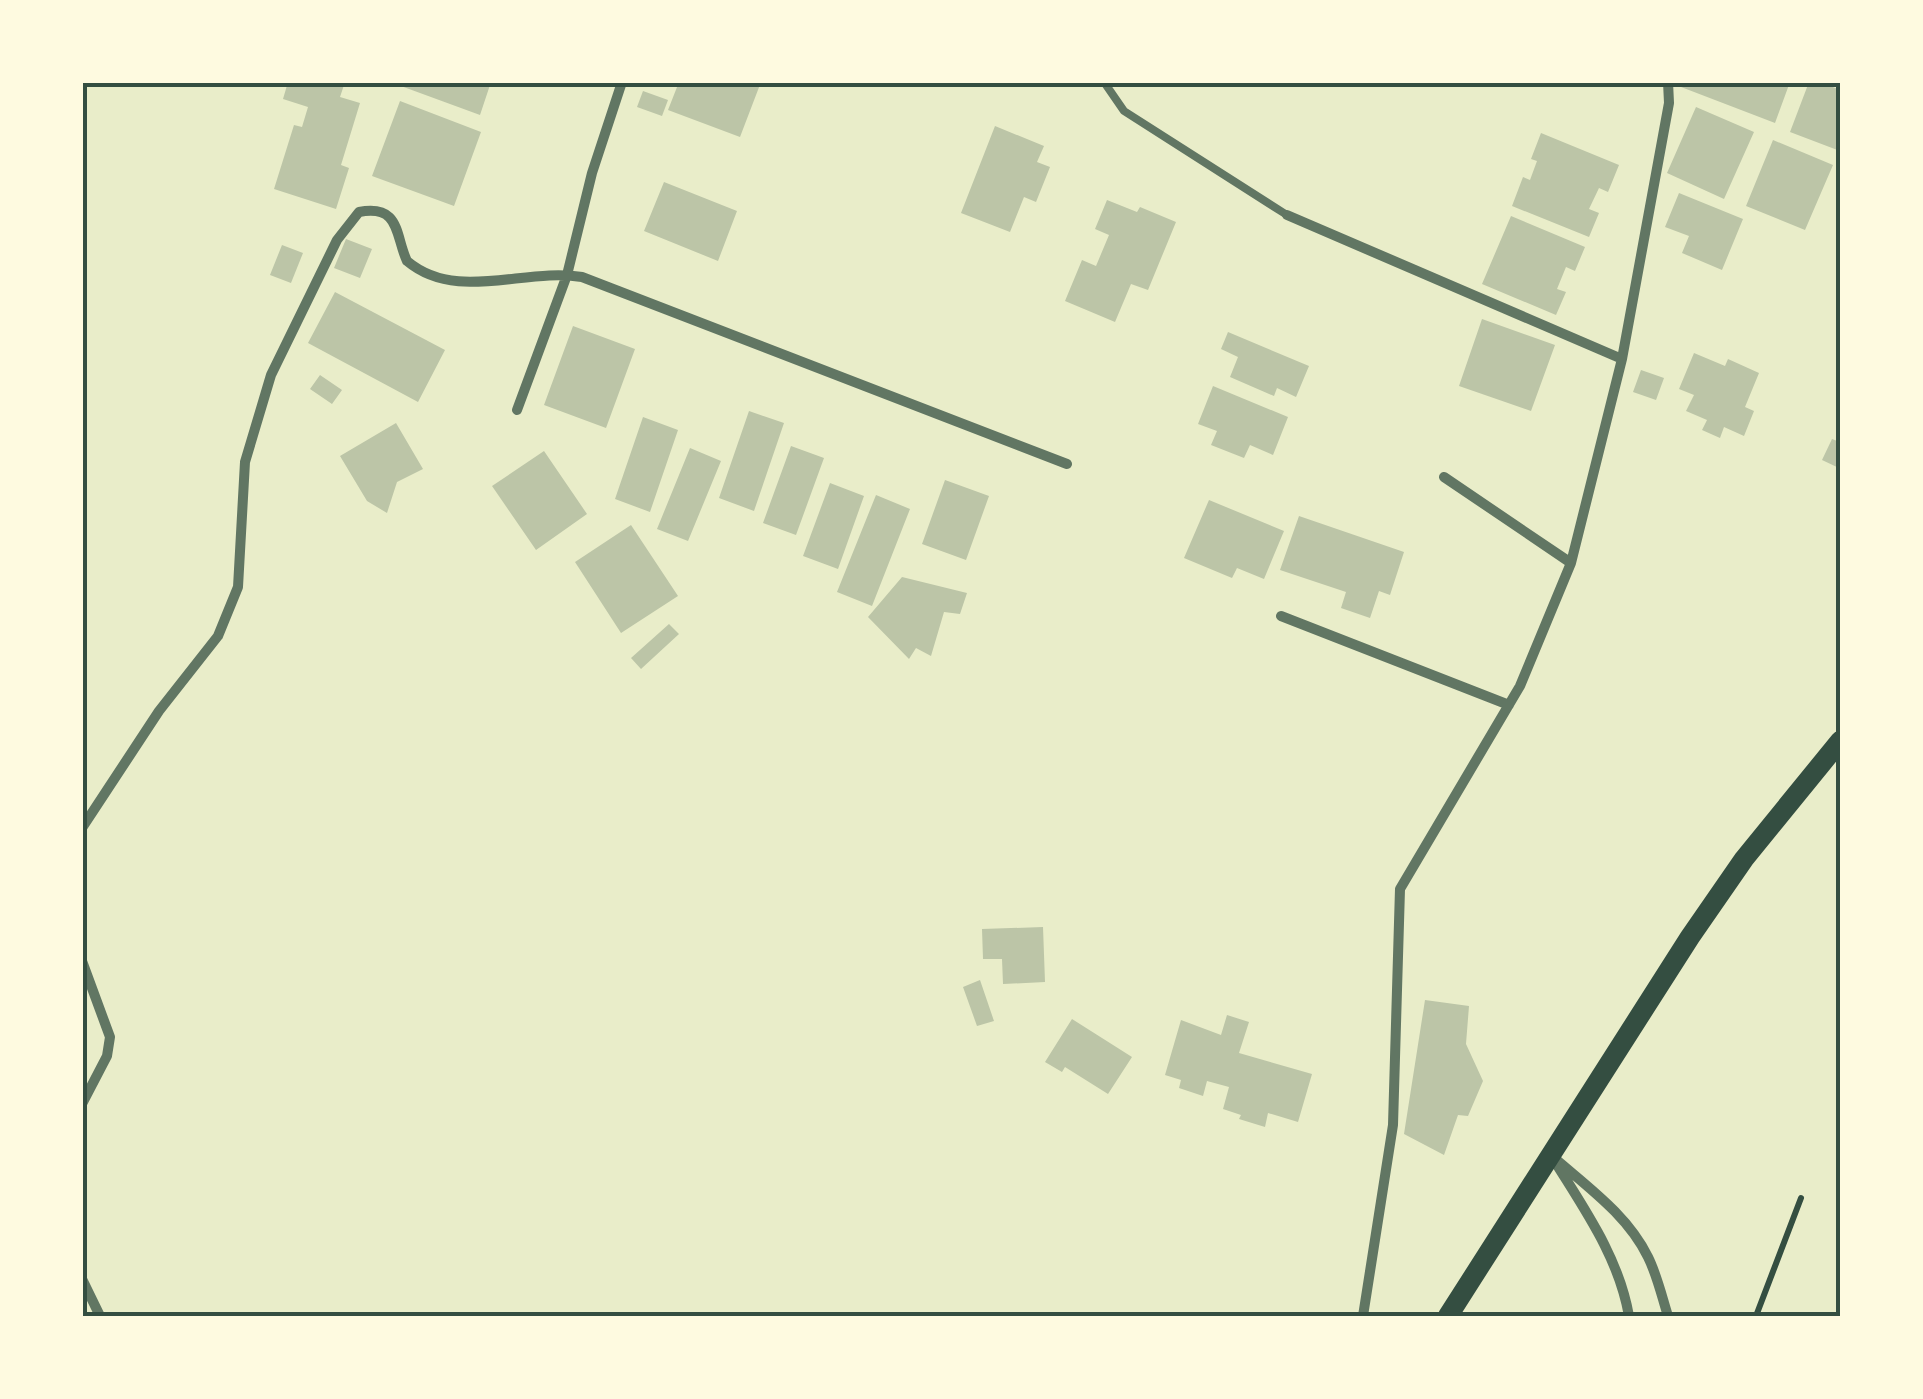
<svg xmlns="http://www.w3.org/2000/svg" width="1923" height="1399" font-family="Montserrat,sans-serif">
  <rect width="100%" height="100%" fill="#e9edc9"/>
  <path fill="#bcc5a7" d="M 288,82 L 345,82 L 340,97 L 360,103 L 341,165 L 349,168 L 336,209 L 274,189 L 294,125 L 302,127 L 308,107 L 283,99 Z
    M 390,82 L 491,82 L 480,115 Z
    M 679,82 L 761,82 L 740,137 L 668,110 Z
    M 1668,82 L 1790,82 L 1775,123 Z
    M 1809,82 L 1821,82 L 1840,90 L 1840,151 L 1790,132 Z
    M 643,91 L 668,100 L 662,116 L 637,107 Z
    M 400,101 L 481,132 L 454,206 L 372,176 Z
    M 1696,107 L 1754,132 L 1724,199 L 1667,173 Z
    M 995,126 L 1044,146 L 1037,162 L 1050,167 L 1036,202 L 1024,197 L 1010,232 L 961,213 Z
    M 1541,133 L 1619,165 L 1608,192 L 1599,188 L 1589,209 L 1599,213 L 1589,237 L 1512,206 L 1523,177 L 1530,180 L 1537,161 L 1531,159 Z
    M 1773,140 L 1833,165 L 1805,230 L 1746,206 Z
    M 664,182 L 737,211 L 718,261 L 644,231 Z
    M 1679,193 L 1743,219 L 1722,270 L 1682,253 L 1689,236 L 1665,227 Z
    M 1107,200 L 1137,212 L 1140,207 L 1176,222 L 1148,290 L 1131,284 L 1115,322 L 1065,301 L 1082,260 L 1096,266 L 1109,235 L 1095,229 Z
    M 1511,216 L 1585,247 L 1575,271 L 1566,267 L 1557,289 L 1566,292 L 1556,315 L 1482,284 Z
    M 346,239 L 372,249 L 360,278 L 334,268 Z
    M 282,245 L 303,253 L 291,283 L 270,275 Z
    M 335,292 L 445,350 L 418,402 L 308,343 Z
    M 1482,319 L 1555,345 L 1531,411 L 1459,386 Z
    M 573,326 L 635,349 L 606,428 L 544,405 Z
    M 1228,332 L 1309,366 L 1296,397 L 1277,388 L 1274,396 L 1230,377 L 1238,357 L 1221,349 Z
    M 1694,353 L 1725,366 L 1728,359 L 1759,373 L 1745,407 L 1754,411 L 1744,436 L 1724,427 L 1720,438 L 1702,430 L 1707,420 L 1686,411 L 1694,395 L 1679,389 Z
    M 1641,370 L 1664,378 L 1656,400 L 1633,392 Z
    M 320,375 L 342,390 L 332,404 L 310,389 Z
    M 1213,386 L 1288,417 L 1273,455 L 1250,445 L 1244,458 L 1211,445 L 1217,431 L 1198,424 Z
    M 749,411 L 784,423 L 754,511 L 719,498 Z
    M 643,417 L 678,430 L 650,512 L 615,499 Z
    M 396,423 L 423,469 L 397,482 L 387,513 L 367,501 L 340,456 Z
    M 1832,439 L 1840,442 L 1839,468 L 1822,460 Z
    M 791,446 L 824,458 L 796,535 L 763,523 Z
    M 690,448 L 721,461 L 688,541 L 657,529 Z
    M 544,451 L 587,514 L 536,550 L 492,486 Z
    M 945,480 L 989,496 L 966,560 L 922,544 Z
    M 830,483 L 864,496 L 838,569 L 803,556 Z
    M 876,495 L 910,509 L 872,606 L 837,592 Z
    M 1209,500 L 1284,531 L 1264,579 L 1237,568 L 1232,578 L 1184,558 Z
    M 1299,516 L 1404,552 L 1390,595 L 1379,591 L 1370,618 L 1341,608 L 1346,592 L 1280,570 Z
    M 631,525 L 678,596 L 621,633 L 575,562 Z
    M 902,577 L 967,593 L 960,614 L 944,612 L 931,656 L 916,648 L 909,659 L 868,617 Z
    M 669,624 L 679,634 L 641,669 L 631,658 Z
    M 1043,927 L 1045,982 L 1003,984 L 1002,959 L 983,959 L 982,929 Z
    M 980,980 L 994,1021 L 977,1026 L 963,987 Z
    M 1425,1000 L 1469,1006 L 1466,1044 L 1483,1081 L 1468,1116 L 1458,1115 L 1444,1155 L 1404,1134 Z
    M 1227,1015 L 1249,1022 L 1239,1053 L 1312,1074 L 1298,1122 L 1268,1113 L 1265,1127 L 1239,1119 L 1241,1115 L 1223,1109 L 1229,1087 L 1207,1081 L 1203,1096 L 1179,1088 L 1181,1080 L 1165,1075 L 1181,1020 L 1221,1035 Z
    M 1072,1019 L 1132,1057 L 1108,1094 L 1065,1067 L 1062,1072 L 1045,1062 Z"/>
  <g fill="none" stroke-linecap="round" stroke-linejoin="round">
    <path stroke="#344e41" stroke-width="6" d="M 1756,1316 L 1801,1198"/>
    <path stroke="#617663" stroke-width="8" d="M 1104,82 L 1124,111 L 1287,215"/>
    <path stroke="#617663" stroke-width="10" d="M 1287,215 L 1622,359
      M 517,410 L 567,275 L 592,173 L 622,82
      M 1444,477 L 1571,563
      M 1281,616 L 1509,705
      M 82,828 L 159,711 L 218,636 L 238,587 L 245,462 L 271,375 L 337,240 L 359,212 C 401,204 395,236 407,261 C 457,303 525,267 582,277 L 1067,464
      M 82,961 L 110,1037 L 107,1056 L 82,1104
      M 1551,1155 C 1586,1186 1627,1214 1648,1257 C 1657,1275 1662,1297 1668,1316
      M 1557,1165 C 1587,1213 1619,1259 1629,1316
      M 82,1279 L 100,1316
      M 1363,1316 L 1393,1125 L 1400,889 L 1520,686 L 1571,563 L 1622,359 L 1669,103 L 1668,82"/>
    <path stroke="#344e41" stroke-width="20" d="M 1448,1316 L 1690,937 L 1744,859 L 1840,741"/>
  </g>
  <rect width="1923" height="1399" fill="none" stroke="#fefae0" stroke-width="170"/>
  <rect x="85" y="85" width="1753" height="1229" fill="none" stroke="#344e41" stroke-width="4"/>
</svg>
